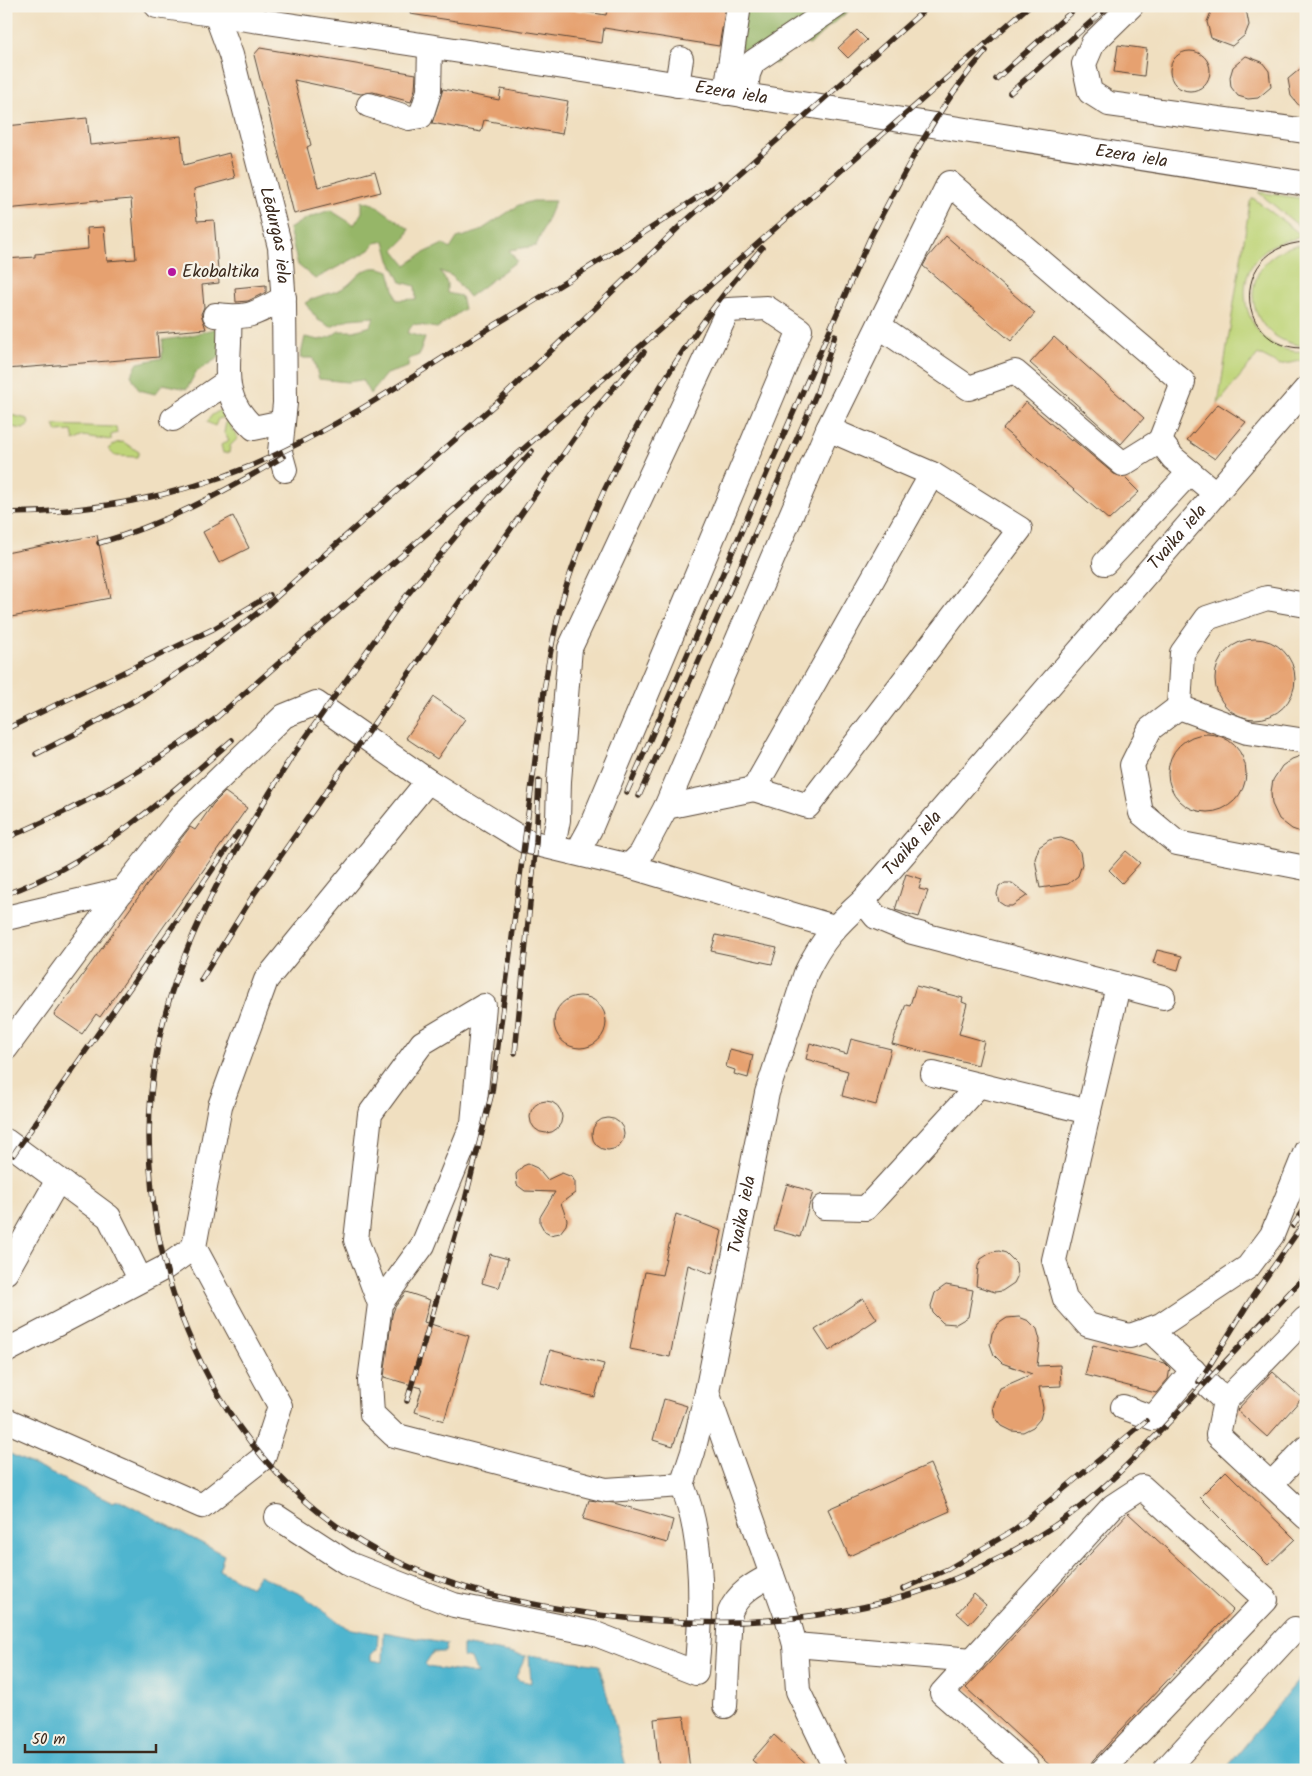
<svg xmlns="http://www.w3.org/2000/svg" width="1312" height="1776" font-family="Kalam,sans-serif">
  <rect width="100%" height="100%" fill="#f7f3e8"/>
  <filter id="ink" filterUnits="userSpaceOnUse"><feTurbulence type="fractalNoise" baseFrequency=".02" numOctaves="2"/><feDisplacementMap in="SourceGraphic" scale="10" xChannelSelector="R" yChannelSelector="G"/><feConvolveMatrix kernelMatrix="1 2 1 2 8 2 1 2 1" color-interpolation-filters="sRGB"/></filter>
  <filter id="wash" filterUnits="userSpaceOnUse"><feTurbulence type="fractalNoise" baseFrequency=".0096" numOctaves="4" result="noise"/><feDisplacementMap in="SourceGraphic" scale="20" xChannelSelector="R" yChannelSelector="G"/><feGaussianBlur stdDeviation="1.12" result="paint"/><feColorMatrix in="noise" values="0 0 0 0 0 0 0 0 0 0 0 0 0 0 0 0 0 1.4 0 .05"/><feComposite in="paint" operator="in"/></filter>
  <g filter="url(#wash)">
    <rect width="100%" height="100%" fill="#f0dfc0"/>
    <path fill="#bed477" stroke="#7c7f4a" d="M 1258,192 L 1306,199 L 1306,232 Z
      M 1253,198 L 1300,234 L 1298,238 C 1291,240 1282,241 1275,244 C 1220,271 1247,358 1306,351 L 1306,360 L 1279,365 L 1258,354 L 1218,404 L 1250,202 Z
      M 1296,245 L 1306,246 L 1306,346 C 1241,341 1234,261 1296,245 Z
      M 222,409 L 232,413 L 231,428 L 238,438 L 230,446 L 229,453 L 223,453 L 221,445 L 229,440 L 224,433 L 227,417 L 218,419 L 215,426 L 207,422 L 212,415 Z
      M 6,414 L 28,419 L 29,425 L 23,429 L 6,426 Z
      M 54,425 L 116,427 L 117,433 L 111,435 L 111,440 L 83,436 L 74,441 L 72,431 L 57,432 Z
      M 123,442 L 139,452 L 137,457 L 115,456 L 108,449 L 116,443 Z"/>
    <path fill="#96b668" stroke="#687043" d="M 743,6 L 854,6 C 839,20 823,30 810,45 L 796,41 L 776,64 L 739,47 Z
      M 362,201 L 374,204 L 409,229 L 405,239 L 394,250 L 406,265 L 424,253 L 443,244 L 450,249 L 457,238 L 478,232 L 519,205 L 533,201 L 555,201 L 536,246 L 509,250 L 517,261 L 469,297 L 452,276 L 440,271 L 447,283 L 447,293 L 461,296 L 464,309 L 437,328 L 413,324 L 407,333 L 425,338 L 419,355 L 409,359 L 408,367 L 386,374 L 370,394 L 362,380 L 347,382 L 319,379 L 313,358 L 300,358 L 305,337 L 319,340 L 330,337 L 339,331 L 354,331 L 371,326 L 374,317 L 349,319 L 331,327 L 318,320 L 305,303 C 318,294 332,295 345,287 C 352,283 358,273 366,270 C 375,266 381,268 389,271 L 397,300 L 416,299 L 415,286 L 401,282 L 390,260 L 385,241 L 375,243 L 370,250 L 315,279 L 298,265 L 289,229 L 305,219 L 330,210 L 354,225 L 362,212 Z
      M 217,328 L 225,337 L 229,351 L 196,372 L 187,389 L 163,384 L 155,394 L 139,390 L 131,375 L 138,363 L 162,358 L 163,340 L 184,337 Z"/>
    <path fill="#50b5cf" stroke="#467076" d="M 6,1452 L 111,1502 L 120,1500 L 224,1555 L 219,1570 L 251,1587 L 259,1575 L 302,1595 L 347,1628 L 378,1634 L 377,1649 L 371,1655 L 371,1660 L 383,1662 L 384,1632 L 447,1644 L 445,1652 L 433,1652 L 425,1664 L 427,1667 L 477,1674 L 471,1659 L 463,1657 L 463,1645 L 526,1656 L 516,1677 L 518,1680 L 531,1683 L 529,1655 L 599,1665 L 627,1770 L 6,1770 Z
      M 1306,1671 L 1306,1770 L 1225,1770 Z"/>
    <g id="blocks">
      <path fill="#e6a16f" d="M 411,6 L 549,6 L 606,15 L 608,6 L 726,6 L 719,46 L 604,28 L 602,43 L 410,14 Z
        M 1217,6 L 1240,6 L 1247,14 L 1249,25 L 1245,35 L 1232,46 L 1211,38 L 1207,22 L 1211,12 Z
        M 857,30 L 867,40 L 848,58 L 838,48 Z
        M 1118,45 L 1147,49 L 1144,76 L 1114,72 Z
        M 260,48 L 416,74 L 415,89 L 411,102 L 373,92 L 361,94 L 294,80 L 311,145 L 307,147 L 318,187 L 375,171 L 381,192 L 294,214 L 254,55 Z
        M1170 71a20 20 0 1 1 40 0a20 20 0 1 1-40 0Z
        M 1246,56 L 1262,62 L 1269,71 L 1271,87 L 1258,98 L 1248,99 L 1238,96 L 1231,87 L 1230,77 L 1233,67 Z
        M 1306,64 L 1306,114 L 1291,96 L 1288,79 Z
        M 443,89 L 499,100 L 501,89 L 568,101 L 562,134 L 484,120 L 481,132 L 432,123 Z
        M 87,118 L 90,145 L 181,136 L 184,165 L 229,153 L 235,178 L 194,189 L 197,221 L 214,220 L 219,283 L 202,285 L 204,307 L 201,314 L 206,329 L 157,333 L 159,357 L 6,369 L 6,259 L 35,257 L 35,254 L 88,249 L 87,228 L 104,227 L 107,261 L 136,259 L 131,199 L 97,202 L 97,200 L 6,209 L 6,126 Z
        M 946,236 L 1035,313 L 1011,341 L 923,266 L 928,257 Z
        M 266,285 L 266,292 L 248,301 L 236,302 L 235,288 Z
        M 1054,337 L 1144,418 L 1121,444 L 1030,363 Z
        M 1026,402 L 1071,441 L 1072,439 L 1114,474 L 1124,477 L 1139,492 L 1109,520 L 1003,429 Z
        M 1218,404 L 1246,422 L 1215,459 L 1187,440 Z
        M 233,516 L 249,548 L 219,563 L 203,532 Z
        M 97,535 L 110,598 L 6,618 L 6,553 Z
        M1215 679a40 40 0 1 1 80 0a40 40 0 1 1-80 0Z
        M 434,697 L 465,719 L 437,759 L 406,738 Z
        M1168 773a39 39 0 1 1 78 0a39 39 0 1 1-78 0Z
        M 1306,754 L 1306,834 L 1292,829 L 1279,819 L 1272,804 L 1271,792 L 1273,780 L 1282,766 L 1292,759 Z
        M 225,792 L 247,808 L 100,1017 L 96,1014 L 82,1034 L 54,1015 L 167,857 L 190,827 L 195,830 L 213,804 Z
        M 1061,838 L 1073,842 L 1080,852 L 1082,864 L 1078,876 L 1068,884 L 1040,888 L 1035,859 L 1039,847 L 1049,840 Z
        M 1126,851 L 1140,863 L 1122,883 L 1109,870 Z
        M 906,874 L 922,879 L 919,889 L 928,891 L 919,917 L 895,910 Z
        M 1005,883 L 1012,883 L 1028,895 L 1012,906 L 1005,906 L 999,902 L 997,894 L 999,887 Z
        M 716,935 L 777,948 L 772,964 L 711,951 Z
        M 1157,950 L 1182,956 L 1178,970 L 1153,963 Z
        M 916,986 L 963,998 L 962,1002 L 967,1004 L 959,1034 L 984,1041 L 978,1065 L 892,1044 L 906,1004 L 910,1005 Z
        M554 1022a26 26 0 1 1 52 0a26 26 0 1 1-52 0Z
        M 851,1039 L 891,1049 L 876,1105 L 842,1096 L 848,1071 L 806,1059 L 810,1043 L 847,1054 Z
        M 730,1049 L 753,1055 L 748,1078 L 734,1074 L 735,1070 L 726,1067 Z
        M530 1117a16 16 0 1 1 32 0a16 16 0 1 1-32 0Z
        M592 1134a16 16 0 1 1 32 0a16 16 0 1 1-32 0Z
        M 528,1164 L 537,1168 L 547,1180 L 562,1173 L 572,1177 L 575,1182 L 575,1193 L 561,1203 L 567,1220 L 566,1225 L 560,1233 L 550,1235 L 545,1232 L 540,1223 L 540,1217 L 555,1192 L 525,1191 L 517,1185 L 516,1174 L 523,1166 Z
        M 787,1184 L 813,1192 L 800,1237 L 774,1230 Z
        M 676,1214 L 722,1231 L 712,1274 L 688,1265 L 670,1357 L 630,1349 L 645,1272 L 662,1275 Z
        M 999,1251 L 1006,1253 L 1016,1263 L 1017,1277 L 1014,1283 L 1002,1291 L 995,1292 L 976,1286 L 978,1266 L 981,1259 L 992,1252 Z
        M 490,1254 L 508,1259 L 499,1288 L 482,1283 Z
        M 946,1285 L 973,1290 L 968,1317 L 956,1324 L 943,1323 L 933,1313 L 931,1306 L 935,1293 Z
        M 406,1292 L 430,1300 L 424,1322 L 469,1336 L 444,1421 L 415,1412 L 422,1388 L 384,1377 L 392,1315 L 395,1307 Z
        M 863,1298 L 877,1319 L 829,1351 L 815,1330 Z
        M 1019,1317 L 1029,1321 L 1037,1329 L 1040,1340 L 1037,1366 L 1060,1365 L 1061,1386 L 1039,1387 L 1043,1408 L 1040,1419 L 1033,1427 L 1023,1432 L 1012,1431 L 1002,1426 L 995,1417 L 993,1407 L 1000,1388 L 1032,1374 L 1002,1363 L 994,1355 L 990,1344 L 992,1333 L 998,1324 L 1007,1318 Z
        M 1093,1345 L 1165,1363 L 1170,1368 L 1168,1379 L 1156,1393 L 1085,1375 Z
        M 550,1350 L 604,1364 L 595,1397 L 541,1383 Z
        M 1273,1372 L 1302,1398 L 1267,1437 L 1237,1410 Z
        M 664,1399 L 687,1406 L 673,1446 L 653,1440 Z
        M 930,1464 L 950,1511 L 849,1556 L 828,1509 Z
        M 1226,1471 L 1295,1539 L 1268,1565 L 1200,1497 Z
        M 589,1500 L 614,1503 L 673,1520 L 667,1543 L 583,1519 Z
        M 1128,1513 L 1233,1610 L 1093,1760 L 1087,1770 L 1055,1770 L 966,1688 Z
        M 974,1594 L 986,1605 L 969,1624 L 957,1613 Z
        M 684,1716 L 690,1770 L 659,1770 L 654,1719 Z
        M 774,1735 L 812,1770 L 763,1770 L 752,1760 Z"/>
    </g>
  </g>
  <g filter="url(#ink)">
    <use href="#blocks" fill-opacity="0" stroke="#564536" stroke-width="1"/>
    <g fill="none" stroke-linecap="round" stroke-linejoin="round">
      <g stroke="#564536" stroke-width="26">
        <g id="minor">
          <path id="s1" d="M 157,6 C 540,61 923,124 1306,184"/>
          <path id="s2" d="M 213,6 L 231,55 L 280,247 L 284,304 L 285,403 L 280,452 L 285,470"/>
          <path d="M 1131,6 L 1093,43 L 1084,64 L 1090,92 L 1109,104 L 1306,131"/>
          <path d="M 677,85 L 681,59"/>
          <path d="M 726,93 L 738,12"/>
          <path d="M 745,96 L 748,74 L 753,62 L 836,6"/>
          <path d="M 369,105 L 409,118 L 421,116 L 429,91 L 430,47"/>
          <path d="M 215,315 C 249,319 255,314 284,298"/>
          <path d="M 229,317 C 232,363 215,393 254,428 L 283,422"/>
          <path d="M 879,326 L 969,388 L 1015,372 L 1123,464 L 1160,441"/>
          <path d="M 173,419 L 227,382"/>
          <path d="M 828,429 L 949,183 L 1183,382 L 1160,441 L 1173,458 L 1215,493"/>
          <path d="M 1105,563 L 1190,472"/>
          <path d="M 1179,707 L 1182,653 L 1207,618 L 1267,598 L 1306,605"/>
          <path d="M 1306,741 L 1247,732 L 1179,707 L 1150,729 L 1132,765 L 1141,813 L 1177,843 L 1306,868"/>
          <path d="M 666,807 L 754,789 L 932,474"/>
          <path d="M 553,847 L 558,820 L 559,781 L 570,648 L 728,310 L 767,308 L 800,330 L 590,829 L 577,853"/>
          <path d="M 629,866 L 641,854 L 666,807 L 828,429 L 932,474 L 1020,529 L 808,806 L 754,789"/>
          <path d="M 863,901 L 876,917 L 912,932 L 1163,997"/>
          <path d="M 6,918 L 122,891"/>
          <path d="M 1118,986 L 1054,1260 L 1065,1299 L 1088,1325 L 1130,1336 L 1161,1325 L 1248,1267 L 1272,1235 L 1306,1151"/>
          <path d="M 6,1048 L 122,891 L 184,813 L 284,716 L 316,703 L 428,781 L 525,841 L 629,866 L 834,927"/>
          <path d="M 933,1074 L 1089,1112"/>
          <path d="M 6,1141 L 109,1217 L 140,1279"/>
          <path d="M 824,1207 L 866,1208 L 979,1085"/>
          <path d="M 6,1272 L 58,1180"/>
          <path id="s3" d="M 380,1304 L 356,1240 L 370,1114 L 422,1043 L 484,1006 L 473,1123 L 423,1245 L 380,1304 L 370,1381 L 372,1414 L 394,1435 L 606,1490 L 682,1485 L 693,1452 L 707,1392 L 767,1093 L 806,973 C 821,941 837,924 863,901 L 1306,389"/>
          <path d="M 1149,1329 L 1225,1401 L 1305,1319"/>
          <path d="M 6,1351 L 166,1267 L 194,1247"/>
          <path d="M 707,1392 L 788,1620 L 795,1645 L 798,1691 L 836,1770"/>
          <path d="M 1225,1401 L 1218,1435 L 1306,1517"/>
          <path d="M 1123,1407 L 1153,1418 L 1193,1370"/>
          <path d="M 6,1420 L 202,1506 L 263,1458 L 280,1406 L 194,1247 L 220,1106 L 266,980 L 428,781"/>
          <path d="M 1271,1484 L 1306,1448"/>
          <path d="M 277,1517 L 349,1564 L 454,1605 L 593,1633 L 696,1673 C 702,1614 705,1540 682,1485"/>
          <path d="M 795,1645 L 973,1660"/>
          <path d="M 725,1706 L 730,1612 C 738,1593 754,1584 772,1575"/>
          <path d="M 1026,1767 L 942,1693 L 1113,1506 L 1142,1487 L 1266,1600 L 1103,1770"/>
          <path d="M 1165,1770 L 1295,1629"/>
        </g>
      </g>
      <use href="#minor" stroke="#fff" stroke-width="24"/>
      <path stroke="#3b2a1e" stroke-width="1" d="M 1306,242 C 1228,245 1233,351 1306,348"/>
      <g stroke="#3b2a1e" stroke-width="5.5">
        <path id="rail" d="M 996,79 L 1078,6
          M 1010,93 L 1109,6
          M 6,513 C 89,513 176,497 253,465 C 335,430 410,378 485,331 C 564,283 643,235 719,183
          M 99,543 C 165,524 224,492 283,457
          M 6,729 L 213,629 L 270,595
          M 36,754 L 81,731 L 146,694 L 191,664 L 264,608 L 500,400 L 680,226 L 929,6
          M 290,760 C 235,848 178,942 158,1045 C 121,1234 201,1452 373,1549 C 443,1588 520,1604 599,1615 C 722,1631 862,1623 977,1569 C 1003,1557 1030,1542 1054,1526 C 1098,1497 1135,1457 1171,1420 C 1216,1372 1261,1324 1306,1275
          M 286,765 L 403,600 L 460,531 L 532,451
          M 627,792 L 870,238 C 904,172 937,107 986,51
          M 639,796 L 806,418 L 817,392 L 835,335
          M 6,838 C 82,807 150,768 215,719 L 1029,6
          M 6,894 C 95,862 162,801 232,740
          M 201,980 L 254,894 L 593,412 L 644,352
          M 515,1053 L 536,843 L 539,781
          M 13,1155 L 238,833
          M 1293,1226 L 1306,1207
          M 1199,1382 L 1253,1296 L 1306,1220
          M 407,1401 L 461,1216 L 492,1092 L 544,691 C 549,656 556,621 566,587 C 603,471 681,339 762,248
          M 903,1589 L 948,1569 L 1014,1530 L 1146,1421"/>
      </g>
      <use href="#rail" stroke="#f7f3e8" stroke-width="4" stroke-dasharray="11" stroke-linecap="butt"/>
    </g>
  </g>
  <circle fill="#b5179e" stroke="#f7f3e8" stroke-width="2" cx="172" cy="272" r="5"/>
  <g text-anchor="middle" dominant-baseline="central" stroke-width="4.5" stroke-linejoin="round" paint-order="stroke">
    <g font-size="18" fill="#3b2a1e" stroke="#f7f3e8">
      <text stroke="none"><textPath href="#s1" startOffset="581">Ezera iela</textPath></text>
      <text stroke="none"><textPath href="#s1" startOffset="986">Ezera iela</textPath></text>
      <text stroke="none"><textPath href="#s2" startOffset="238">Lēdurgas iela</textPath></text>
      <text stroke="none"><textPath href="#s3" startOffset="2215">Tvaika iela</textPath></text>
      <text stroke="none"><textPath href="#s3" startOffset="1810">Tvaika iela</textPath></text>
      <text stroke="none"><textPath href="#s3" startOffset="1391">Tvaika iela</textPath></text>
    </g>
    <g font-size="18" fill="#3b2a1e" stroke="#f7f3e8" text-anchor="start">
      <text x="182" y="272">Ekobaltika</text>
    </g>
  </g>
  <rect width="1312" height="1776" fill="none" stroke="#f7f3e8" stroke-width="25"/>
  <path d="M25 1744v8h131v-8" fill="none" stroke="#3b2a1e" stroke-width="2.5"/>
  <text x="32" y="1744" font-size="15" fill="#3b2a1e" stroke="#f7f3e8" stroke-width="4" paint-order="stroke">50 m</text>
</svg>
